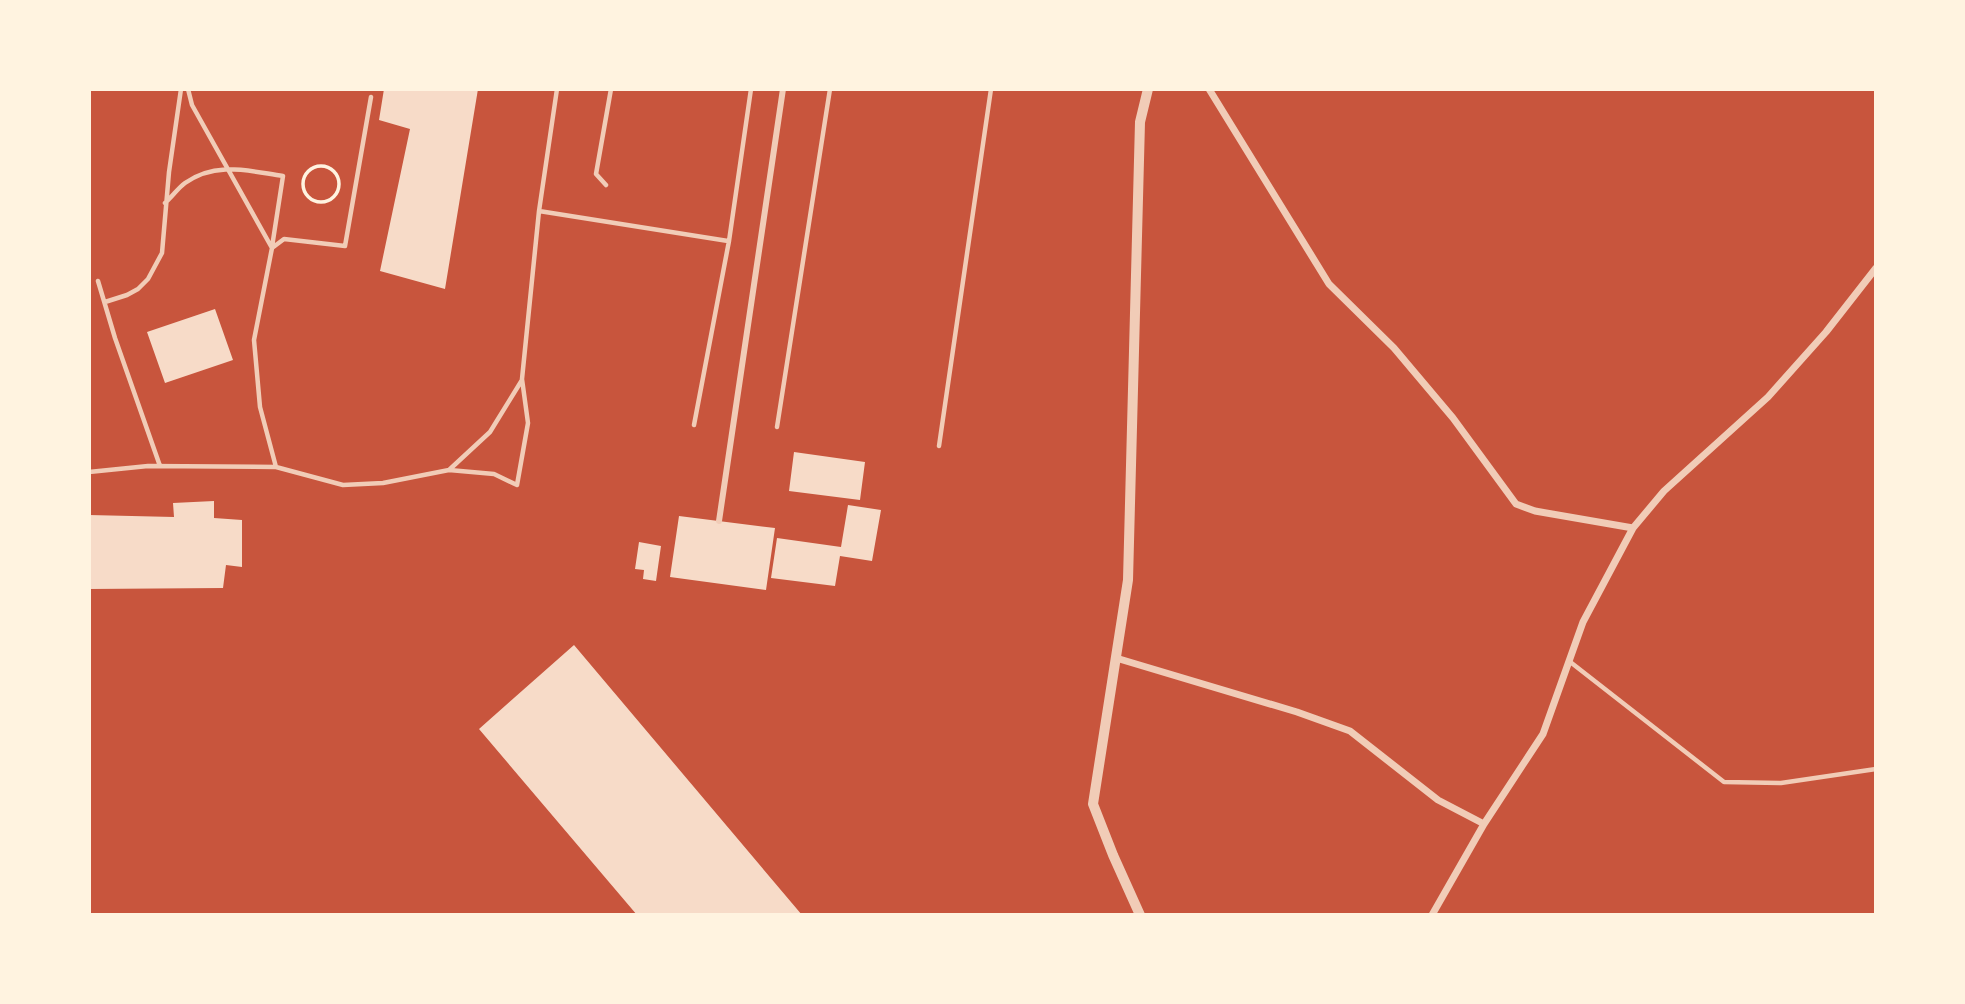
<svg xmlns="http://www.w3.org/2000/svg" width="1965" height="1004" font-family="Arial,sans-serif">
  <rect width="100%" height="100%" fill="#c8553d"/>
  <path fill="#f7dbc8" d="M 384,89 L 478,89 L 445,289 L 380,271 L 410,129 L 379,120 Z
    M 215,309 L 233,360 L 165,383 L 147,332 Z
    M 794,452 L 865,462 L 860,500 L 789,491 Z
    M 214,501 L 214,518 L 242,520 L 242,567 L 226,565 L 223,588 L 89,589 L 89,515 L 174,517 L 173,503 Z
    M 848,505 L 881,510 L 872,561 L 840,556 L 835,586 L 771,578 L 777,538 L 841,547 Z
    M 679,516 L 775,528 L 766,590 L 670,577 Z
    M 639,542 L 661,546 L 656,581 L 643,579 L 644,570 L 635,569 Z
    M 574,645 L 802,915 L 637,915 L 479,729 Z"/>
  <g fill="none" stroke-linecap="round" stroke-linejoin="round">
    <path stroke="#fff3e0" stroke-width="3.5" d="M303 184a18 18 0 1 1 36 0a18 18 0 1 1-36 0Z"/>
    <path stroke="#f1ccb7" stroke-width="4.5" d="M 188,89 L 192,105 L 272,248 L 254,340 L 260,407 L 276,467
      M 606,185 L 596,174 L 611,89
      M 165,203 C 172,197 178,188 185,183 C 216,161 248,171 283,176 L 272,247
      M 539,211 L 728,241
      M 272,248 L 284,239 L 345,246 L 371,97
      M 98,281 L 115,338 L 160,466
      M 105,302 L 127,295 L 138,289 L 148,279 L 162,253 L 169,172 L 181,89
      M 694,425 L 729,241 L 751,89
      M 777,427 L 830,89
      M 939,446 L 991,89
      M 449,470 L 490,432 L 522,380
      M 89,472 L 148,466 L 276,467 L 343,485 L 383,483 L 449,470 L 494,474 L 517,485 L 528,423 L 522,379 L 539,211 L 557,89
      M 1569,661 L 1724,782 L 1781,783 L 1876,769"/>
    <path stroke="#f1ccb7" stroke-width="6" d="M 719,521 L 783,89"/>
    <path stroke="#f1ccb7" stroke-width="7" d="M 1209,89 L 1329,284 L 1394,348 L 1453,418 L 1516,504 L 1535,511 L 1633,528
      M 1116,658 L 1297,712 L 1350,731 L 1438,800 L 1484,824
      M 1432,915 L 1484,824 L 1543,734 L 1583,622 L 1633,528 L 1664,491 L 1768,397 L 1826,332 L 1876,268"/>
    <path stroke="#f1ccb7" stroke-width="10" d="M 1140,915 L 1113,855 L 1093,804 L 1128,580 L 1140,122 L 1148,89"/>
  </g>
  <rect width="1965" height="1004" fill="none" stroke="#fff3e0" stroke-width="182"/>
</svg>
